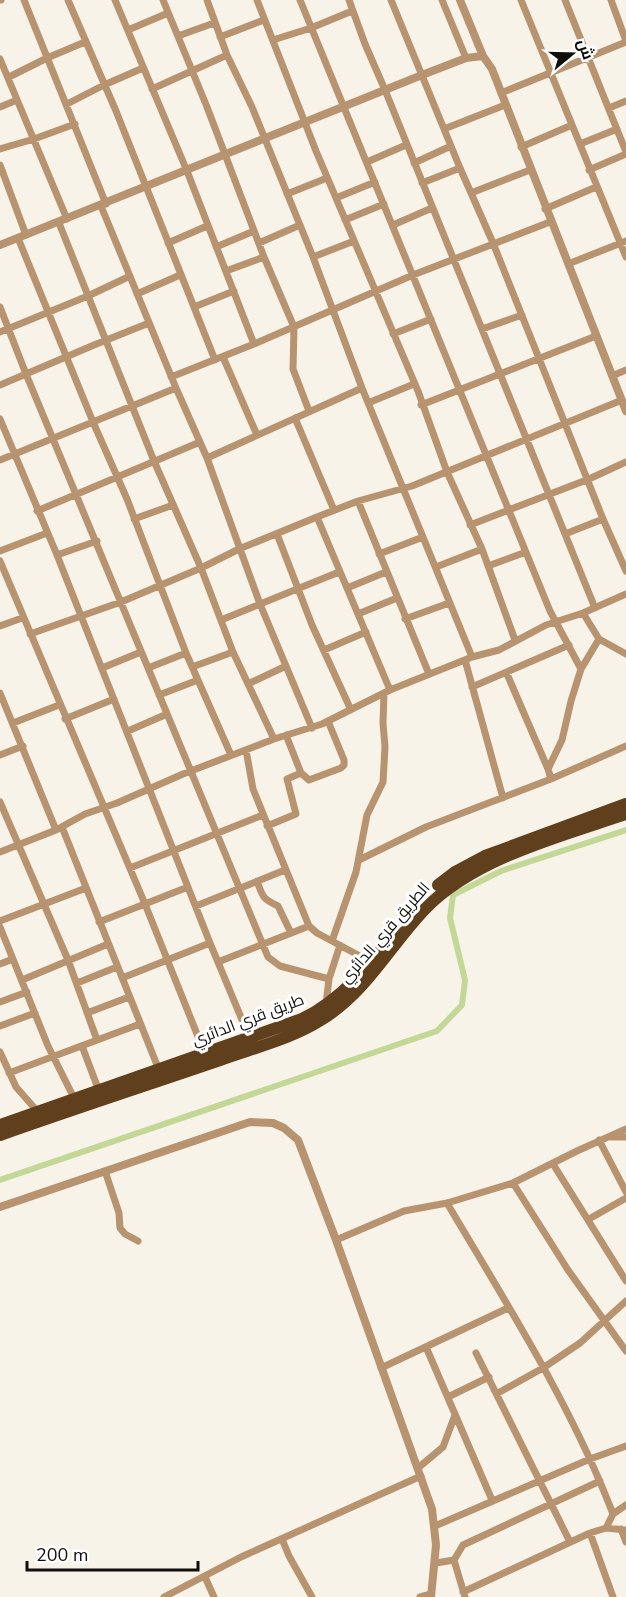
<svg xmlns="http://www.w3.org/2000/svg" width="626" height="1597" font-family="'Nunito Sans',Cairo,sans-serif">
  <rect width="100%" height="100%" fill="#f8f3e9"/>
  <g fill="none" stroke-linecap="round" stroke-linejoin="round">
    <path stroke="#c3d897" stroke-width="6" d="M 0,1180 L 437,1031 L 462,1005 L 465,980 L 450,918 L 453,895 L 501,871 L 626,830"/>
    <path stroke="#b8936f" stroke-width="7" d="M 0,0 L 1,0
      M 24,0 L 106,204
      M 68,0 L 116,111 L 215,360
      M 115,0 L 187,171 L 254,344
      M 163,0 L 207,107 L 264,257 L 294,327 L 293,369 L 309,411
      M 207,0 L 227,55 L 252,107 L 313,257 L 362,388 L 472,657
      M 257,0 L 316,151 L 418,391 L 447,472 L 482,549 L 515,640
      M 300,0 L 550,611 L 581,669
      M 349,0 L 365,44 L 385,90 L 595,608
      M 391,0 L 460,168 L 493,243 L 603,519 L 626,571
      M 442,0 L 466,58
      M 521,0 L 626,257
      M 565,0 L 626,152
      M 611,0 L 626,41
      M 128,30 L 168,13
      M 178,36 L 214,23
      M 220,37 L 264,20
      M 273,40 L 311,28 L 352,11
      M 0,59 L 67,219
      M 9,77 L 47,58 L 85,42
      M 152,89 L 227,55
      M 501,93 L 626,42
      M 67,104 L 104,85 L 143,68
      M 0,107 L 17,100
      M 609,108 L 626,101
      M 444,129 L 505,105
      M 580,144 L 617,129
      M 521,147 L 572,125
      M 0,149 L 34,139 L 75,124
      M 367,162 L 406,145
      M 414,163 L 451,146
      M 0,165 L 26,235
      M 589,170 L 626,154
      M 422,183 L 460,168
      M 471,193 L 530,170
      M 287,194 L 327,178
      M 336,198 L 375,182
      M 101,206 L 176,388 L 207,458 L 260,604 L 312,728
      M 545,209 L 596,187
      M 345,220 L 384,204
      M 59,223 L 154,461 L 201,568 L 233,652 L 274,739
      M 393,225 L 432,208
      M 18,238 L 93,422 L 127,499 L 186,653 L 231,755
      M 168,243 L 207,226
      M 259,243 L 300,225
      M 216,247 L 254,231
      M 313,257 L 354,241
      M 568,264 L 626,241
      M 226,271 L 264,257
      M 137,294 L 180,275
      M 0,307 L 26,374 L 268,957 L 280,966 L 329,979
      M 194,307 L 234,291
      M 482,329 L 522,315
      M 0,332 L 88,296 L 130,276
      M 393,334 L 431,319
      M 223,357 L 257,435
      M 612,376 L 626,370
      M 171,377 L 254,344 L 413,275 L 550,222
      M 0,385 L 94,345 L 149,323
      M 368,403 L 414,384
      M 421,405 L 596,336
      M 295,418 L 334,510
      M 0,419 L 57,555 L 210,943 L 250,1039
      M 207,458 L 362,388
      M 0,460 L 176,388
      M 358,501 L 429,674
      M 37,511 L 200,442
      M 317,517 L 390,690
      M 134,519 L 173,505
      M 470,525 L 589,479 L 626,462
      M 277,534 L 312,625 L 351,710
      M 565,534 L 603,519
      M 0,551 L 47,533
      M 379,554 L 423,537
      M 57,555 L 97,541
      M 0,561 L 145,904 L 205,1054
      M 488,566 L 526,552
      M 436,567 L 482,549
      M 347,588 L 386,572
      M 583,613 L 599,639 L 626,654
      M 358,614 L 397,598
      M 405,619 L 449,603
      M 221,620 L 339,572
      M 0,626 L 22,618
      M 30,634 L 121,602 L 201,568 L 239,549 L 317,517 L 358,501 L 412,486 L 622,400
      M 324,650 L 366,632
      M 465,660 L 503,798
      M 192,667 L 233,652
      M 102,668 L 141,652
      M 148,668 L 186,653
      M 507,674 L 548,769
      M 248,684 L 286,666
      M 472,687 L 569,645
      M 0,693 L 56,830
      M 159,695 L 198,680
      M 65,719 L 114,699
      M 13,723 L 59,705
      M 128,731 L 167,714
      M 286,735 L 301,773 L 309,780 L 341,768 L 344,765 L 344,760 L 328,721
      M 246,750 L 253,789 L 309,926 L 317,933 L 371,962
      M 0,755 L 23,746
      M 551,779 L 548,769 L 562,740 L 571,701 L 581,669 L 599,639
      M 0,802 L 68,960 L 97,1040
      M 267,826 L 296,814 L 287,779 L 301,773
      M 62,827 L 159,1070
      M 0,852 L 56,830 L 85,814 L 117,803 L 183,774 L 274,739 L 322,724 L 390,690 L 472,657 L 499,650 L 546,625 L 583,613 L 626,594
      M 359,860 L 426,827 L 551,779 L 626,746
      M 130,868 L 263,815
      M 257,881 C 263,898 263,899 278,906 L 291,933
      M 196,906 L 285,870
      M 0,921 L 86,888
      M 99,922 L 188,887
      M 0,927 L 48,1046 L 75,1100
      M 332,941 L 356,872 L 367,815 L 383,782 L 385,747 L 383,723 L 384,693
      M 218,962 L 309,926
      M 0,964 L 13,959
      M 122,978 L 210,943
      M 22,980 L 108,944
      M 77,983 L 117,967
      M 0,1002 L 27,992
      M 326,1004 L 329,979 L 340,945
      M 87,1013 L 129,997
      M 0,1026 L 35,1013
      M 82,1046 L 99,1091
      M 0,1052 L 16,1087 L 38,1112
      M 9,1073 L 140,1024
      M 611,1137 L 626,1137
      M 599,1140 L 626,1192
      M 553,1164 L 626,1281
      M 105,1171 L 119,1213 L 120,1228 L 125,1234 L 138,1241
      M 513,1183 L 568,1270 L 626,1351
      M 447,1203 C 506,1303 571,1404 613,1514
      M 589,1219 L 626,1198
      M 336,1240 L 404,1211 L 447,1203 L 513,1183 L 577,1151 L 626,1129
      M 426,1347 L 492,1500
      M 476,1353 L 570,1542
      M 381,1368 L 508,1308
      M 498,1393 L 543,1368 L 580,1343 L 626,1301
      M 448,1397 L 489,1377
      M 418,1468 L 443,1447 L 455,1415
      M 435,1526 L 590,1459 L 626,1446
      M 606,1528 L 613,1514 L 626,1505
      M 621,1529 L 626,1542
      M 590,1533 L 613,1597
      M 282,1539 L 289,1556 L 312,1597
      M 454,1560 L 463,1545 L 600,1481
      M 436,1563 L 454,1560 L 465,1597
      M 205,1577 L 214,1597
      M 463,1592 L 590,1533 L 606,1528 L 626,1530
      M 164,1597 L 241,1557 L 421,1476
      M 420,1597 L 431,1594"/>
    <path stroke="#b8936f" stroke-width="8" d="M 460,0 L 483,56
      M 0,245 L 422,75 L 466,58 L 483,56 L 492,69 L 626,411
      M 0,1207 L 250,1122 L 273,1123 L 284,1128 L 298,1140 L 336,1240 L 432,1509 L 436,1545 L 431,1597"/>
    <path stroke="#603f1c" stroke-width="12" d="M 438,885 L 455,872 L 485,856 L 626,804
      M 0,1125 L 302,1019 C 341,1000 370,965 396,931
      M 0,1135 C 73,1109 147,1085 220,1060 C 253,1048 291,1039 321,1020 C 367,992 390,945 426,908 C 475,858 561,836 626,814"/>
  </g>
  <g text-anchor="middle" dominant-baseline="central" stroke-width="6" stroke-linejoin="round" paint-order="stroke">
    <g font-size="16" fill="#110f0c" stroke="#fff">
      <text transform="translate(385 933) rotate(-49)">الطريق قري الدائري</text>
      <text transform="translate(248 1020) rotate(-21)">طريق قري الدائري</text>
    </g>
  </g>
  <g transform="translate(572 54) rotate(71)" stroke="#ffffff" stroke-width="4.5" paint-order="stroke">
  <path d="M0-4.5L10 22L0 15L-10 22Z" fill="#110f0c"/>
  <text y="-9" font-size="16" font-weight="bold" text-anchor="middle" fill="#110f0c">ش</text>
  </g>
  <path d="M27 1561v9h171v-9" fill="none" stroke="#110f0c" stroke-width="3"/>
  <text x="36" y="1561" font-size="18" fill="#110f0c" stroke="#ffffff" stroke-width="4.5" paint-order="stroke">200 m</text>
</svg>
